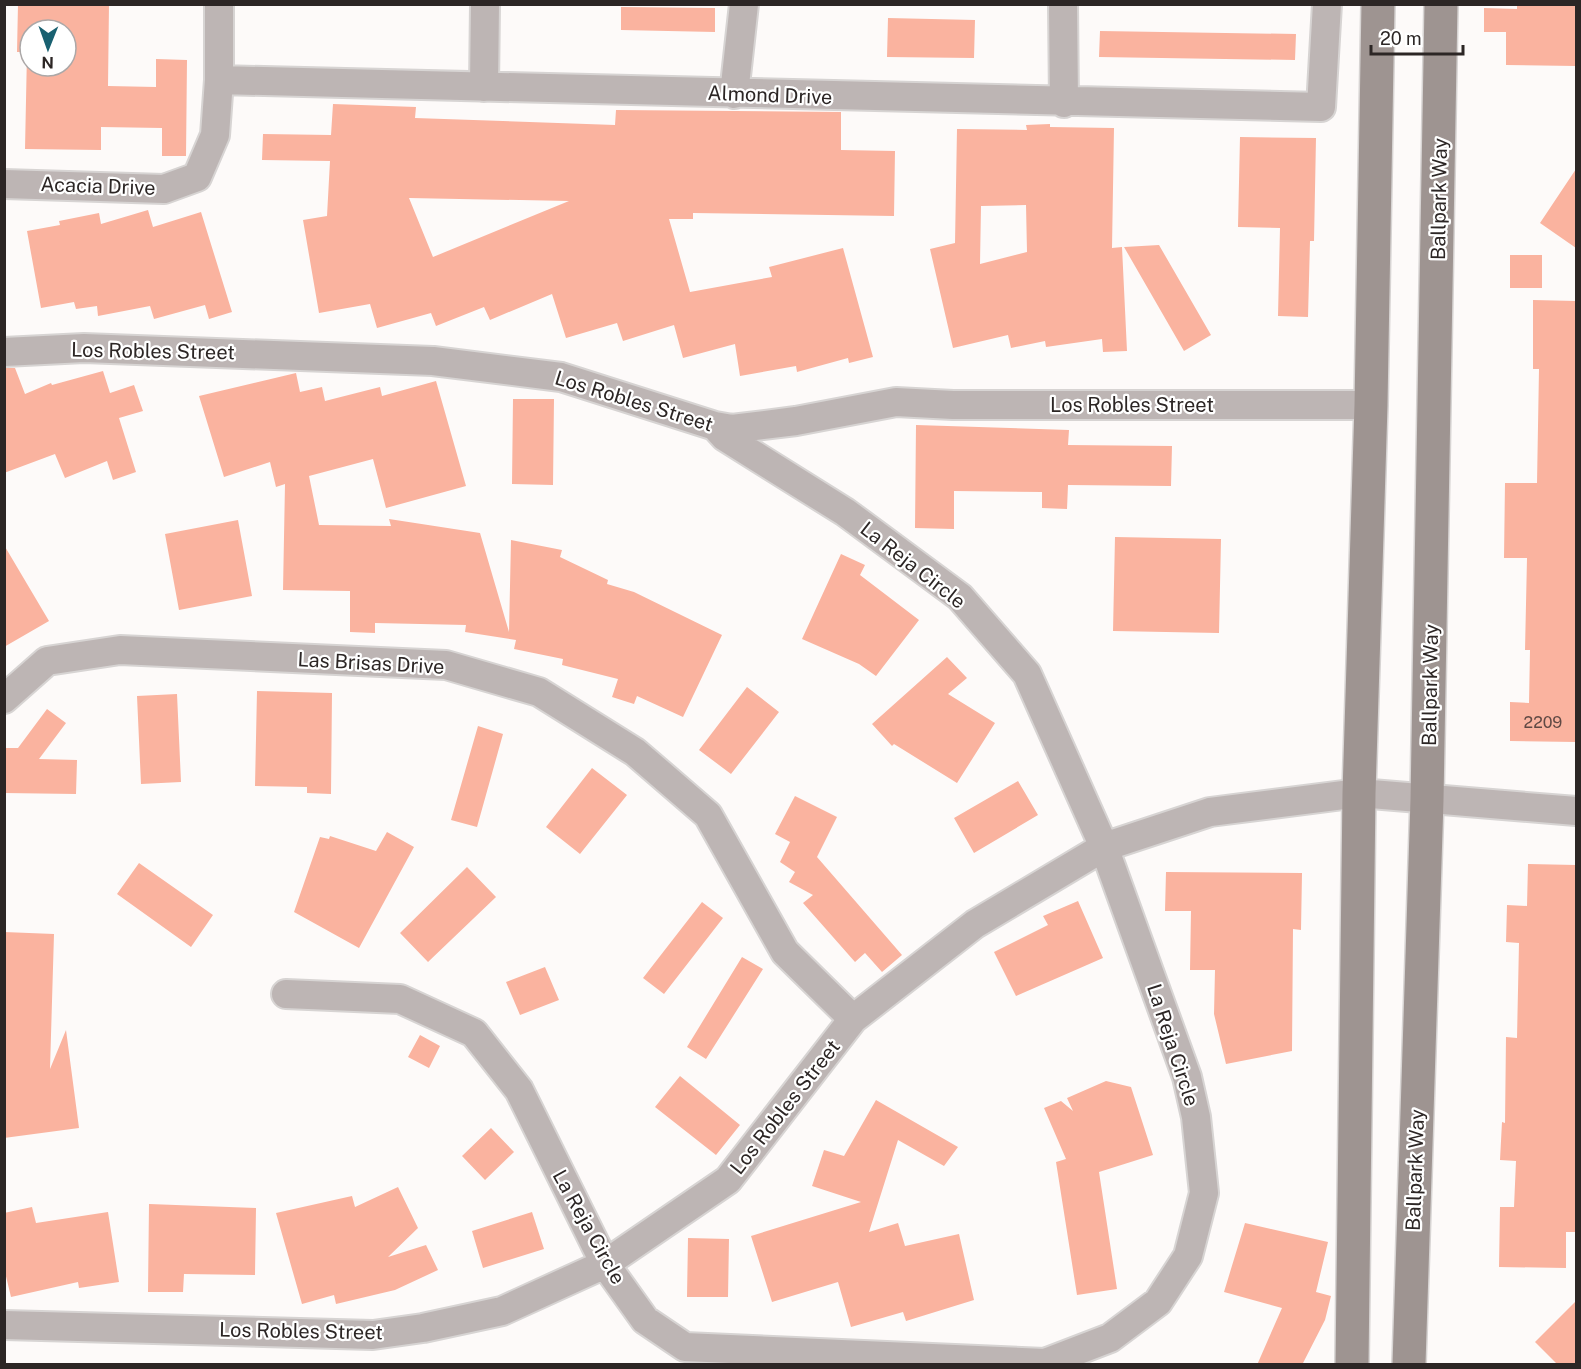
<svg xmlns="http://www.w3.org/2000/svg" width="1581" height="1369" font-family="'Public Sans',sans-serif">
  <rect width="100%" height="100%" fill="#fdfaf9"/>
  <path fill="#fab39f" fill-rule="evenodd" d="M 18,4 L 109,4 L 108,86 L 156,87 L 156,59 L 187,60 L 186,156 L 162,156 L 162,128 L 101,127 L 101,150 L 25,149 L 27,52 L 17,52 ZM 30,30 L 66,30 L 66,66 L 30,66 Z
    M 1517,4 L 1576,4 L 1576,66 L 1506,65 L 1506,32 L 1484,32 L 1484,8 L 1517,9 Z
    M 621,7 L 715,8 L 715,32 L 621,30 Z
    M 888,18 L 975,20 L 974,58 L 887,57 Z
    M 1100,31 L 1296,34 L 1295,60 L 1099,57 Z
    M 333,104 L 416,107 L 415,118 L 615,125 L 616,110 L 841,112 L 841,150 L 895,151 L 894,216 L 693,213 L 693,219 L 669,219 L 690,292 L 772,277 L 769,267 L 843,248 L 873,357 L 849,363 L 848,358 L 797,372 L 796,366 L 740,376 L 735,344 L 683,358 L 674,325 L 623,341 L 617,323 L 566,338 L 552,294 L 490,320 L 484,307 L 436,326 L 431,313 L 377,328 L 370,304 L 319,313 L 303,220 L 327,216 L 330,161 L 262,160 L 263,134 L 331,135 ZM 409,198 L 569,201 L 433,257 Z
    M 1050,124 L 1050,127 L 1114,128 L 1112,248 L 1122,247 L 1127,351 L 1103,352 L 1102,339 L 1046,347 L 1045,341 L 1011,348 L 1008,335 L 953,348 L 930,249 L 955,243 L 957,129 L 1027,130 L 1026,125 ZM 1026,205 L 1027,252 L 980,264 L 981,206 Z
    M 1240,137 L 1316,138 L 1314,241 L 1310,241 L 1308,317 L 1278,316 L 1280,228 L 1238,227 Z
    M 1576,169 L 1576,248 L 1540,223 Z
    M 148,210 L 153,227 L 201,212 L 232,312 L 209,319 L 205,305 L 154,319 L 150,306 L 98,316 L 97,306 L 76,309 L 74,302 L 41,308 L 27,231 L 60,225 L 59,221 L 99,213 L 101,224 Z
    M 1159,245 L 1211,335 L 1184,351 L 1124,247 Z
    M 1510,255 L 1542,255 L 1542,288 L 1510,288 Z
    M 1533,300 L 1576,301 L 1576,742 L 1510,741 L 1510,702 L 1529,703 L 1530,650 L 1525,650 L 1527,558 L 1504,558 L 1505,483 L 1537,483 L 1539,369 L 1533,369 Z
    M 4,368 L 15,368 L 25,394 L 51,383 L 52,385 L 103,371 L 110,393 L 134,385 L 143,411 L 119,418 L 136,472 L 113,480 L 107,461 L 65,478 L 55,454 L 4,473 Z
    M 296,373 L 300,392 L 322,387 L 325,401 L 380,387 L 382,396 L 436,381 L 466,486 L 386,508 L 373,459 L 309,476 L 319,525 L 391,526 L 389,519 L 480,533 L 509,632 L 511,540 L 562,550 L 560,557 L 608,580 L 607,584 L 634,592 L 722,635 L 683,717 L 637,696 L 634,704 L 612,697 L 618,679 L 562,665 L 563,659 L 514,649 L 516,640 L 465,632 L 466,625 L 375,623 L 375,633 L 350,632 L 350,591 L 283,590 L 285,484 L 276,487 L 270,462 L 224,477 L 199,396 Z
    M 513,399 L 554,399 L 553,485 L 512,484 Z
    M 916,425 L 1069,430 L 1068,445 L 1172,446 L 1171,486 L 1068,485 L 1067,509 L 1042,508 L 1042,492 L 954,491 L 954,529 L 915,528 Z
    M 238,520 L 252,596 L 179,610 L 165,534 Z
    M 1115,537 L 1221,539 L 1219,633 L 1113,631 Z
    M 4,545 L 49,621 L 4,647 Z
    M 841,554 L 865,565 L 860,575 L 919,620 L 876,676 L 859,664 L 802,639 Z
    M 947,657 L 967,678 L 948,694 L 995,723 L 957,783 L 894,744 L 892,746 L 872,724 Z
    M 747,687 L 779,712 L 731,774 L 699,750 Z
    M 257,691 L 332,693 L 331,794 L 307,793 L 307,787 L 255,786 Z
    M 177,694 L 181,782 L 141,784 L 137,696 Z
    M 47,709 L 66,723 L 39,759 L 77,760 L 76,794 L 4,793 L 4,748 L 18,748 Z
    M 478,726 L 503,734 L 477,827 L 451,820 Z
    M 592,768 L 627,795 L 580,854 L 546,827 Z
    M 1018,781 L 1038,815 L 974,853 L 954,818 Z
    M 795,796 L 837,817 L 817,857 L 902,955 L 882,972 L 865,953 L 855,962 L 803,903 L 813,895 L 789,882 L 795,872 L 780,862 L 790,842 L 775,834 Z
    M 387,832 L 414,847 L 359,948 L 294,912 L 320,837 L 329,839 L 330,836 L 376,851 Z
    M 139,863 L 213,915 L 191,947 L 117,894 Z
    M 1528,864 L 1576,865 L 1576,1232 L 1566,1232 L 1566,1268 L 1499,1267 L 1500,1207 L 1514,1207 L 1516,1161 L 1500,1160 L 1502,1122 L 1505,1123 L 1506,1037 L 1517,1038 L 1519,943 L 1506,942 L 1507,905 L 1527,906 Z
    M 467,867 L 496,897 L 428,962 L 400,933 Z
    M 1166,872 L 1302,873 L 1301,930 L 1293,929 L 1292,1051 L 1226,1064 L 1214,1014 L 1215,970 L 1190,970 L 1191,911 L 1165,911 Z
    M 1078,901 L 1103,958 L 1016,996 L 994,952 L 1048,925 L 1043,916 Z
    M 702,902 L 723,918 L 664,994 L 643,978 Z
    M 4,932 L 54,934 L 50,1069 L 66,1030 L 79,1128 L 4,1138 Z
    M 742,957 L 763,969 L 706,1059 L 687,1047 Z
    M 545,967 L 559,1000 L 520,1015 L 506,982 Z
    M 420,1035 L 440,1046 L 429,1068 L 408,1057 Z
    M 680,1076 L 740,1125 L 716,1155 L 655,1107 Z
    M 1106,1081 L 1131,1087 L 1153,1155 L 1099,1172 L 1117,1289 L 1077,1295 L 1056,1162 L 1066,1159 L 1044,1108 L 1061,1101 L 1073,1111 L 1067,1098 Z
    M 876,1100 L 958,1147 L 944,1166 L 898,1140 L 869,1232 L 898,1223 L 905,1246 L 959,1234 L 974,1300 L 906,1321 L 903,1312 L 851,1327 L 838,1282 L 772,1302 L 751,1236 L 861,1202 L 812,1186 L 824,1150 L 844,1156 Z
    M 491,1128 L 514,1152 L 485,1180 L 462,1156 Z
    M 398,1187 L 418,1228 L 388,1257 L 426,1245 L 438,1270 L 395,1290 L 336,1304 L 334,1295 L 302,1304 L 276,1213 L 352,1196 L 355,1207 Z
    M 149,1204 L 256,1208 L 255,1275 L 184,1274 L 183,1292 L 148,1292 Z
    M 32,1207 L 36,1223 L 108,1212 L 119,1282 L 79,1288 L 78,1282 L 11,1297 L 4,1268 L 4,1213 Z
    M 532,1212 L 544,1249 L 483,1268 L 472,1231 Z
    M 1245,1223 L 1328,1242 L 1316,1292 L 1331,1296 L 1325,1320 L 1302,1365 L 1257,1365 L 1282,1308 L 1224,1292 Z
    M 688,1238 L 729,1239 L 728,1297 L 687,1297 Z
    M 1576,1301 L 1576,1365 L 1558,1365 L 1535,1342 Z"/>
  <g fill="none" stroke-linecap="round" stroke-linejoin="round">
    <g stroke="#d7d4d3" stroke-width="32">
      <path id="minor" d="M 1063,4 L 1064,103
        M 219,80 L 1321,107 L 1327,4
        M 484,87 L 485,4
        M 734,94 L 744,4
        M 4,184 L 164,189 L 197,177 L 215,135 L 219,80 L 219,4
        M 4,352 L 84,348 L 433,361 L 561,377 L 715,426 L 732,429 L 796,421 L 896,402 L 953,405 L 1371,405
        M 4,699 L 47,661 L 120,650 L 446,665 L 539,692 L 635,752 L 708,815 L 785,952 L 853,1019
        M 286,994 L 400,999 L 474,1033 L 519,1090 L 605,1264 L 645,1320 L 685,1347 L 1045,1363 L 1110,1338 L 1158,1302 L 1188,1256 L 1204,1193 L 1196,1117 L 1187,1077 L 1104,847 L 1027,674 L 960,597 L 845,512 L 725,437 L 715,426
        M 4,1325 L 373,1335 L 423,1328 L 502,1311 L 605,1264 L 728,1180 L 853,1019 L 975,924 L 1104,847 L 1210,812 L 1359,793 L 1576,811"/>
    </g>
    <g stroke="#d7d4d3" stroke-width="36">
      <path id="secondary" d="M 1352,1364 L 1359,793 L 1371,405 L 1378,4
        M 1409,1364 L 1427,800 L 1441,4"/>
    </g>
    <use href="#minor" stroke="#bdb5b4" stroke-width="28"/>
    <use href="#secondary" stroke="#9e9491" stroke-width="33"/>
  </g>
  <g text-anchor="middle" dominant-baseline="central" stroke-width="4.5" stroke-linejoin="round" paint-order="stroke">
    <g font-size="16" fill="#604944">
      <text x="1543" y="722">2209</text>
    </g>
    <g font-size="20" fill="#2c2625" stroke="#fff">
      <text transform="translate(770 95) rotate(2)">Almond Drive</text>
      <text transform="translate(98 186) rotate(2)">Acacia Drive</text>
      <text transform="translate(1439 199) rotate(-89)">Ballpark Way</text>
      <text transform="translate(153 351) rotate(1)">Los Robles Street</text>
      <text transform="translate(634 401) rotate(17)">Los Robles Street</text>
      <text x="1132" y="405">Los Robles Street</text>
      <text transform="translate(913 565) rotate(38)">La Reja Circle</text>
      <text transform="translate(371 663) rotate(3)">Las Brisas Drive</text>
      <text transform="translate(1430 685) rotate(-89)">Ballpark Way</text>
      <text transform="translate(1173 1045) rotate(72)">La Reja Circle</text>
      <text transform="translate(785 1107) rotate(-52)">Los Robles Street</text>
      <text transform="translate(1415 1170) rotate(-88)">Ballpark Way</text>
      <text transform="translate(589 1227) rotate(61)">La Reja Circle</text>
      <text transform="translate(301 1331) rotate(1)">Los Robles Street</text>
    </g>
  </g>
  <rect width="1581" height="1369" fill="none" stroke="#2c2625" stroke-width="12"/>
  <g transform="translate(48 48) rotate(181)"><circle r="28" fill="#ffffff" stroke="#aba8a8" stroke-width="1.5"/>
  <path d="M0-4.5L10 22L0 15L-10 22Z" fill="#196171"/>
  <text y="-9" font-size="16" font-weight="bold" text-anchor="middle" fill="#2c2625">N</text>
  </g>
  <path d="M1371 45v9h92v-9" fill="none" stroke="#2c2625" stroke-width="3"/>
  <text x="1380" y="45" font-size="18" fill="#2c2625" stroke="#ffffff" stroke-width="4.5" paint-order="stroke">20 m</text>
</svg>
